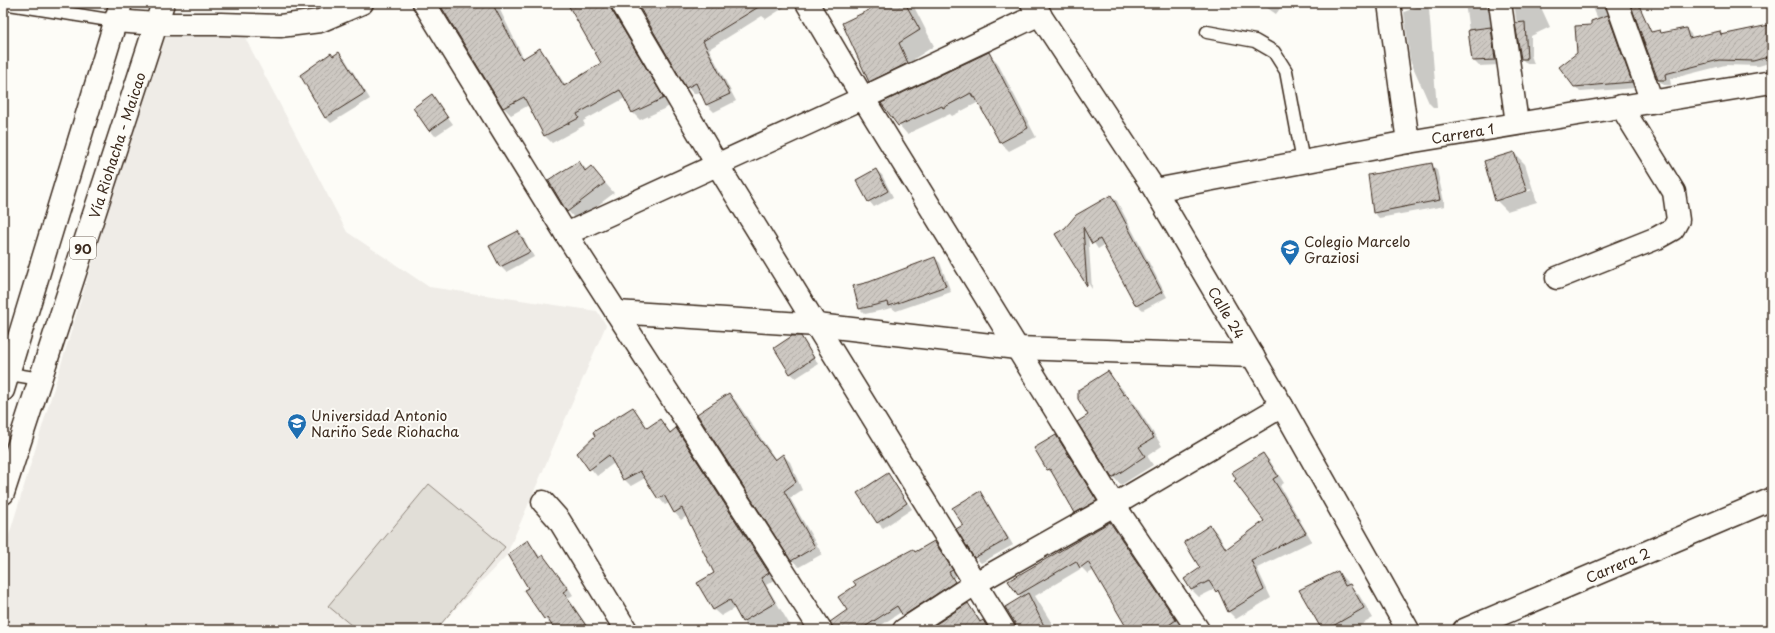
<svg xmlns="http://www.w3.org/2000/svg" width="1775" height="633" font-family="'Playpen Sans',sans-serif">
  <defs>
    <pattern id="building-hatch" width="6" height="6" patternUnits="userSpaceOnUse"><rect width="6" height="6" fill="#cdc8c2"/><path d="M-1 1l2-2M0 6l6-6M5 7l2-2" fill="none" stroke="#b1aca6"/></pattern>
  </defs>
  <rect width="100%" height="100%" fill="#fdfcf7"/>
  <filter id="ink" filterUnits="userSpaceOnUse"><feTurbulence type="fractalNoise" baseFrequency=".025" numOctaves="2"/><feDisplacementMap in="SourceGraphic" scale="8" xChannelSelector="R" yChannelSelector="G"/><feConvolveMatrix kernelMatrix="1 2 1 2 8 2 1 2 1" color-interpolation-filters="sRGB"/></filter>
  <g filter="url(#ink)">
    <path fill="#efece7" d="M 164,27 L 243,34 L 347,232 L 429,287 L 597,311 L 606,325 L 506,556 L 435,630 L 3,630 L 3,555 Z"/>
    <path fill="#e1ded7" stroke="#8e847a" d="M 429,484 L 505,547 L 436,630 L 357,630 L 328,606 Z"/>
    <path fill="#0003" fill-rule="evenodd" d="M 319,3 L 335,3 L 325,10 Z
      M 440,3 L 514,3 L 500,10 L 524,59 L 540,50 L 547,57 L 566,86 L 602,63 L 568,3 L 619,3 L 670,106 L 640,120 L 633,113 L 625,98 L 583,121 L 585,125 L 552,143 L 545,136 L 529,105 L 511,115 L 504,108 Z
      M 638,3 L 791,3 L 766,19 L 762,16 L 709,49 L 736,101 L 714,112 L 707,105 L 701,91 L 694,94 L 687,87 Z
      M 867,3 L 912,3 L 934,46 L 914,59 L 923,78 L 885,96 L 869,81 L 871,10 Z
      M 1260,3 L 1284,3 L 1276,14 Z
      M 1465,3 L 1494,3 L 1500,65 L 1479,66 L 1473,60 Z
      M 1514,3 L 1539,3 L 1550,27 L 1531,36 L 1531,55 L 1534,64 L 1527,64 L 1521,58 Z
      M 1591,3 L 1611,3 L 1613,20 L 1603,24 L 1598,19 Z
      M 1631,3 L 1649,3 L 1637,9 Z
      M 1424,4 L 1429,9 L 1437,108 L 1434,108 L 1429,103 L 1410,60 L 1404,12 Z
      M 1772,25 L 1772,62 L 1759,66 L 1725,65 L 1670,79 L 1671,85 L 1664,85 L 1658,80 L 1686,29 L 1691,34 L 1692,39 L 1720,32 L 1723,35 Z
      M 1618,44 L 1623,50 L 1636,88 L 1580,92 L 1575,86 Z
      M 988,53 L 997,62 L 1036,137 L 1009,151 L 1001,143 L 979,102 L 952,116 L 950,114 L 907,134 L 899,125 Z
      M 339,54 L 345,59 L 370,99 L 331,123 L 326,118 L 301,75 Z
      M 432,96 L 453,124 L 435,136 L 430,130 Z
      M 1514,153 L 1525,164 L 1537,202 L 1507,211 L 1496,200 ZM 1531,189 L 1532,190 L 1502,200 L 1502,198 Z
      M 579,162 L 587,170 L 591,167 L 614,193 L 577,221 L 568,211 Z
      M 1431,164 L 1437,170 L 1445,206 L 1379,218 L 1374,212 Z
      M 876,170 L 882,175 L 893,197 L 874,207 L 869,201 Z
      M 1111,196 L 1117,201 L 1167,297 L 1143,310 L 1137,305 L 1104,245 L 1098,249 L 1088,234 L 1092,289 L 1056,234 Z
      M 518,232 L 523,237 L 534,257 L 506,272 L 501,267 L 491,247 Z
      M 935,258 L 940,263 L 951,292 L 896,311 L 892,308 L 865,314 L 860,309 Z
      M 800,337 L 806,343 L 818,364 L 796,378 L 790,373 Z
      M 1108,372 L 1134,403 L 1162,446 L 1147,456 L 1153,465 L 1121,485 L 1113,477 L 1090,416 Z
      M 729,394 L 736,401 L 776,460 L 783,455 L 790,462 L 802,490 L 790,498 L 822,554 L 799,567 L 792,560 Z
      M 633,408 L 648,428 L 660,420 L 671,433 L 676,430 L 683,436 L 775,580 L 766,585 L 793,630 L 748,630 L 735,608 L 721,616 L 714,610 L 698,583 L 716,573 L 687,516 L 681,520 L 675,513 L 669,503 L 665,505 L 659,498 L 645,478 L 631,486 L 624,479 L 614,463 L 597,476 L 578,453 Z
      M 1056,436 L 1061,441 L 1101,506 L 1081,518 L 1076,512 L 1054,474 L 1048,470 Z
      M 1262,454 L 1270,461 L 1284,483 L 1280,486 L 1312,541 L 1257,568 L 1271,598 L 1236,619 L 1229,612 L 1222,597 L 1215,589 L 1199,597 L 1192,590 L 1201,568 L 1210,526 L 1218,534 L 1227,549 L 1265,522 Z
      M 888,474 L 912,509 L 883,528 L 877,522 Z
      M 980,493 L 985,498 L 1013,545 L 981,563 L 975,557 L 958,529 L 964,525 Z
      M 1110,523 L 1117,530 L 1183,628 L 1179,630 L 1129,630 L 1094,570 L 1088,574 L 1082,568 L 1035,596 L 1056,630 L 1017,630 L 1006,608 L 1022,598 L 1010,581 Z
      M 528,541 L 541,558 L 543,557 L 548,562 L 566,584 L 573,595 L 568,598 L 590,630 L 556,630 L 552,623 L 550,624 L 545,619 L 529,588 Z
      M 934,542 L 940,548 L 957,576 L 953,578 L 959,588 L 909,621 L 901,612 L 874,630 L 838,630 L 848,610 Z
      M 1338,572 L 1359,595 L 1373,618 L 1352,630 L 1323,630 Z
      M 968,604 L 982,622 L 991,630 L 948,630 Z
      M 1302,626 L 1306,630 L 1296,630 Z"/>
    <path fill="url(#building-hatch)" stroke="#3b2a1e" d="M 439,3 L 492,3 L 522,59 L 540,48 L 564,86 L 601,63 L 567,3 L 610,3 L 611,9 L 664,98 L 632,113 L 620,90 L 577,114 L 579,118 L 544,136 L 524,97 L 503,108 Z
      M 637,3 L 765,3 L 703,41 L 730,94 L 706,105 L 696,83 L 686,88 Z
      M 866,3 L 905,3 L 920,30 L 899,43 L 908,63 L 869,82 L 842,23 L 869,10 Z
      M 1638,3 L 1651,32 L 1660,30 L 1661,33 L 1686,28 L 1689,38 L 1720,31 L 1721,35 L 1769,25 L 1772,39 L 1772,56 L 1753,61 L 1719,60 L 1665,74 L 1666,80 L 1658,80 L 1631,6 Z
      M 1608,15 L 1632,82 L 1574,87 L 1559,67 L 1577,53 L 1575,26 L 1591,25 L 1591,21 Z
      M 1525,22 L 1527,59 L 1521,59 L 1515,23 Z
      M 1491,27 L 1495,60 L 1472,61 L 1468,30 Z
      M 339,52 L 365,93 L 325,118 L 300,75 L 331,53 L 333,56 Z
      M 989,52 L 1028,128 L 1000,143 L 975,97 L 973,98 L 971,93 L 943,108 L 942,106 L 898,126 L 881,103 Z
      M 432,94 L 448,118 L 429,131 L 413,108 Z
      M 1514,152 L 1527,191 L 1495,201 L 1484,161 Z
      M 579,161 L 585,171 L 591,166 L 605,183 L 567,212 L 548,180 Z
      M 1432,163 L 1440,200 L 1373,213 L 1368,175 Z
      M 876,169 L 888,191 L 868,202 L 856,180 Z
      M 1111,195 L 1162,292 L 1136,306 L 1100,239 L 1092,244 L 1083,227 L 1087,286 L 1055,234 L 1065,228 L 1076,215 Z
      M 518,231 L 530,252 L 500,267 L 489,246 Z
      M 935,257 L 946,286 L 889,306 L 888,302 L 859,309 L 853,286 L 869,282 Z
      M 792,336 L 801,336 L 814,358 L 790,374 L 774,348 Z
      M 1108,371 L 1124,395 L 1126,394 L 1154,438 L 1139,447 L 1145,456 L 1112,478 L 1077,422 L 1088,415 L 1078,399 L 1078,390 Z
      M 729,393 L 752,429 L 775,460 L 783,454 L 796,482 L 784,491 L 815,547 L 791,561 L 697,414 Z
      M 633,407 L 647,428 L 660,419 L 670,433 L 676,428 L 769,573 L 761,578 L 775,603 L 742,622 L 730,600 L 713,610 L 697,583 L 714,573 L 682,508 L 674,513 L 664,495 L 658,499 L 640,471 L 623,480 L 609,455 L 589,470 L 577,453 L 595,436 L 593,432 Z
      M 1056,435 L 1097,501 L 1075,513 L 1050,469 L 1047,470 L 1034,448 Z
      M 1263,453 L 1278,476 L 1273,479 L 1306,533 L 1251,560 L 1264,590 L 1228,612 L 1218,590 L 1216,592 L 1209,581 L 1191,590 L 1184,579 L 1200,568 L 1184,542 L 1210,525 L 1226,549 L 1264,521 L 1234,481 L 1236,479 L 1232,472 Z
      M 888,473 L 907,503 L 877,523 L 857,493 Z
      M 980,491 L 1008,539 L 974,558 L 956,529 L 963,525 L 952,508 Z
      M 1110,522 L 1176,620 L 1162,630 L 1128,630 L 1088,562 L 1080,568 L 1076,561 L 1018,595 L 1008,581 Z
      M 528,540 L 539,558 L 543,555 L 560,578 L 568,589 L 563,592 L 589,630 L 555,630 L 547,618 L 544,619 L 524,590 L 528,588 L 508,554 Z
      M 934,541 L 953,570 L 949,572 L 955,582 L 903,616 L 897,606 L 860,630 L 833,630 L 830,622 L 847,610 L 838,597 L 856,585 L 853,581 L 913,549 L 915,552 Z
      M 1338,571 L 1345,586 L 1350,584 L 1364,608 L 1326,630 L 1322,630 L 1299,590 Z
      M 1028,593 L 1046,630 L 1016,630 L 1015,623 L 1005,607 Z
      M 968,603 L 980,622 L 983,620 L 989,630 L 927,630 Z"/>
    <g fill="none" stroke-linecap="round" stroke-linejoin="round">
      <g stroke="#3b2a1e" stroke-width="15">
        <path id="service" d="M 3,3 L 115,21
          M 1207,32 L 1255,41 L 1274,52 L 1286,71 L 1303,162
          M 4,373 L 40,379"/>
      </g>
      <g stroke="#3b2a1e" stroke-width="25">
        <g id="minor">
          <path d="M 424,3 L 566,234 L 821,630"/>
          <path d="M 622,3 L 718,166 L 1004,630"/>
          <path d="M 807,3 L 863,98 L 1114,505 L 1198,630"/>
          <path id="s1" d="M 1032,3 L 1155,190 L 1282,406 L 1408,630"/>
          <path d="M 1389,3 L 1408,142"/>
          <path d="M 1500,3 L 1517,123"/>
          <path d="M 1617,3 L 1652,102"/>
          <path d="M 115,21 L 156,24 L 221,24 L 280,26 L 320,21 L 362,3"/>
          <path id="s2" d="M 1155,190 L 1408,142 L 1772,82"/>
          <path d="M 566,234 L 863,98 L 1040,14"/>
          <path d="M 1557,278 L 1657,238 L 1673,229 L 1678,220 L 1674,192 L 1621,106"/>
          <path d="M 616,312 L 817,325 L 1017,348 L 1253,356"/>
          <path d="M 543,502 L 559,520 L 626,630"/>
          <path d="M 904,630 L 976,583 L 1114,505 L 1282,406"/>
          <path id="s3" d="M 1464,630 L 1772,499"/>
        </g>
      </g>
      <g stroke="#3b2a1e" stroke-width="25">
        <g id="trunk">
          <path d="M 3,390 L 121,3"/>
          <path id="s4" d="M 3,493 L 163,3"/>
        </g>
      </g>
      <use href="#service" stroke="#fdfcf7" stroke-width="12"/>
      <use href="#minor" stroke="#fdfcf7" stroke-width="22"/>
      <use href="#trunk" stroke="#fdfcf7" stroke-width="22"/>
    </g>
  </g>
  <defs>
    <g id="school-pin" transform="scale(1)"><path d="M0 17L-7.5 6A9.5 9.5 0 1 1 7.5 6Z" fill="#1f6fb2" stroke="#fdfcf7"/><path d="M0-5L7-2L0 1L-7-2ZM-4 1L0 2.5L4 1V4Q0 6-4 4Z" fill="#fff"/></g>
    <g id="university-pin" transform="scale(1)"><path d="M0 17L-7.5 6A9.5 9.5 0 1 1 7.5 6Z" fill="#1f6fb2" stroke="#fdfcf7"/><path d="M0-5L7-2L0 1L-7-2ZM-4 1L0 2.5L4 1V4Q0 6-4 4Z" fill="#fff"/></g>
  </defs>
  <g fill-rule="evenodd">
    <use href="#school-pin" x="1290" y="249"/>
    <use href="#university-pin" x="297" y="423"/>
  </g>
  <g text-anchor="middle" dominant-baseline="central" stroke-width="4" stroke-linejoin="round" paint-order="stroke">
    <rect fill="#fdfcf7" stroke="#75695f" stroke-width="1" x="70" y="237" width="26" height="22" rx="3"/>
    <g font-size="13" font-weight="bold" fill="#3b2a1e">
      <text x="83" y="248">90</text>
    </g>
    <g font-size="14" fill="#3b2a1e" stroke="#fdfcf7">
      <text stroke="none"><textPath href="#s2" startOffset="313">Carrera 1</textPath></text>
      <text stroke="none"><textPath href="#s4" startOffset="366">Vía Riohacha - Maicao</textPath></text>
      <text stroke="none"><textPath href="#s1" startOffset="366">Calle 24</textPath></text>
      <text stroke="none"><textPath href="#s3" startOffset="167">Carrera 2</textPath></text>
    </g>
    <g font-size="14" fill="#3b2a1e" stroke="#fdfcf7" text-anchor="start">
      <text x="1304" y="241">Colegio Marcelo<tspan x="1304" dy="16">Graziosi</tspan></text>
      <text x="311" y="415">Universidad Antonio<tspan x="311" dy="16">Nariño Sede Riohacha</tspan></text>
    </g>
  </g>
  <rect width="1775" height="633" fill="none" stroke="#fdfcf7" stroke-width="16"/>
  <rect x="8" y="8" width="1759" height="617" fill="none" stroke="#3b2a1e" stroke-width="1.5" filter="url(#ink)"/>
</svg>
